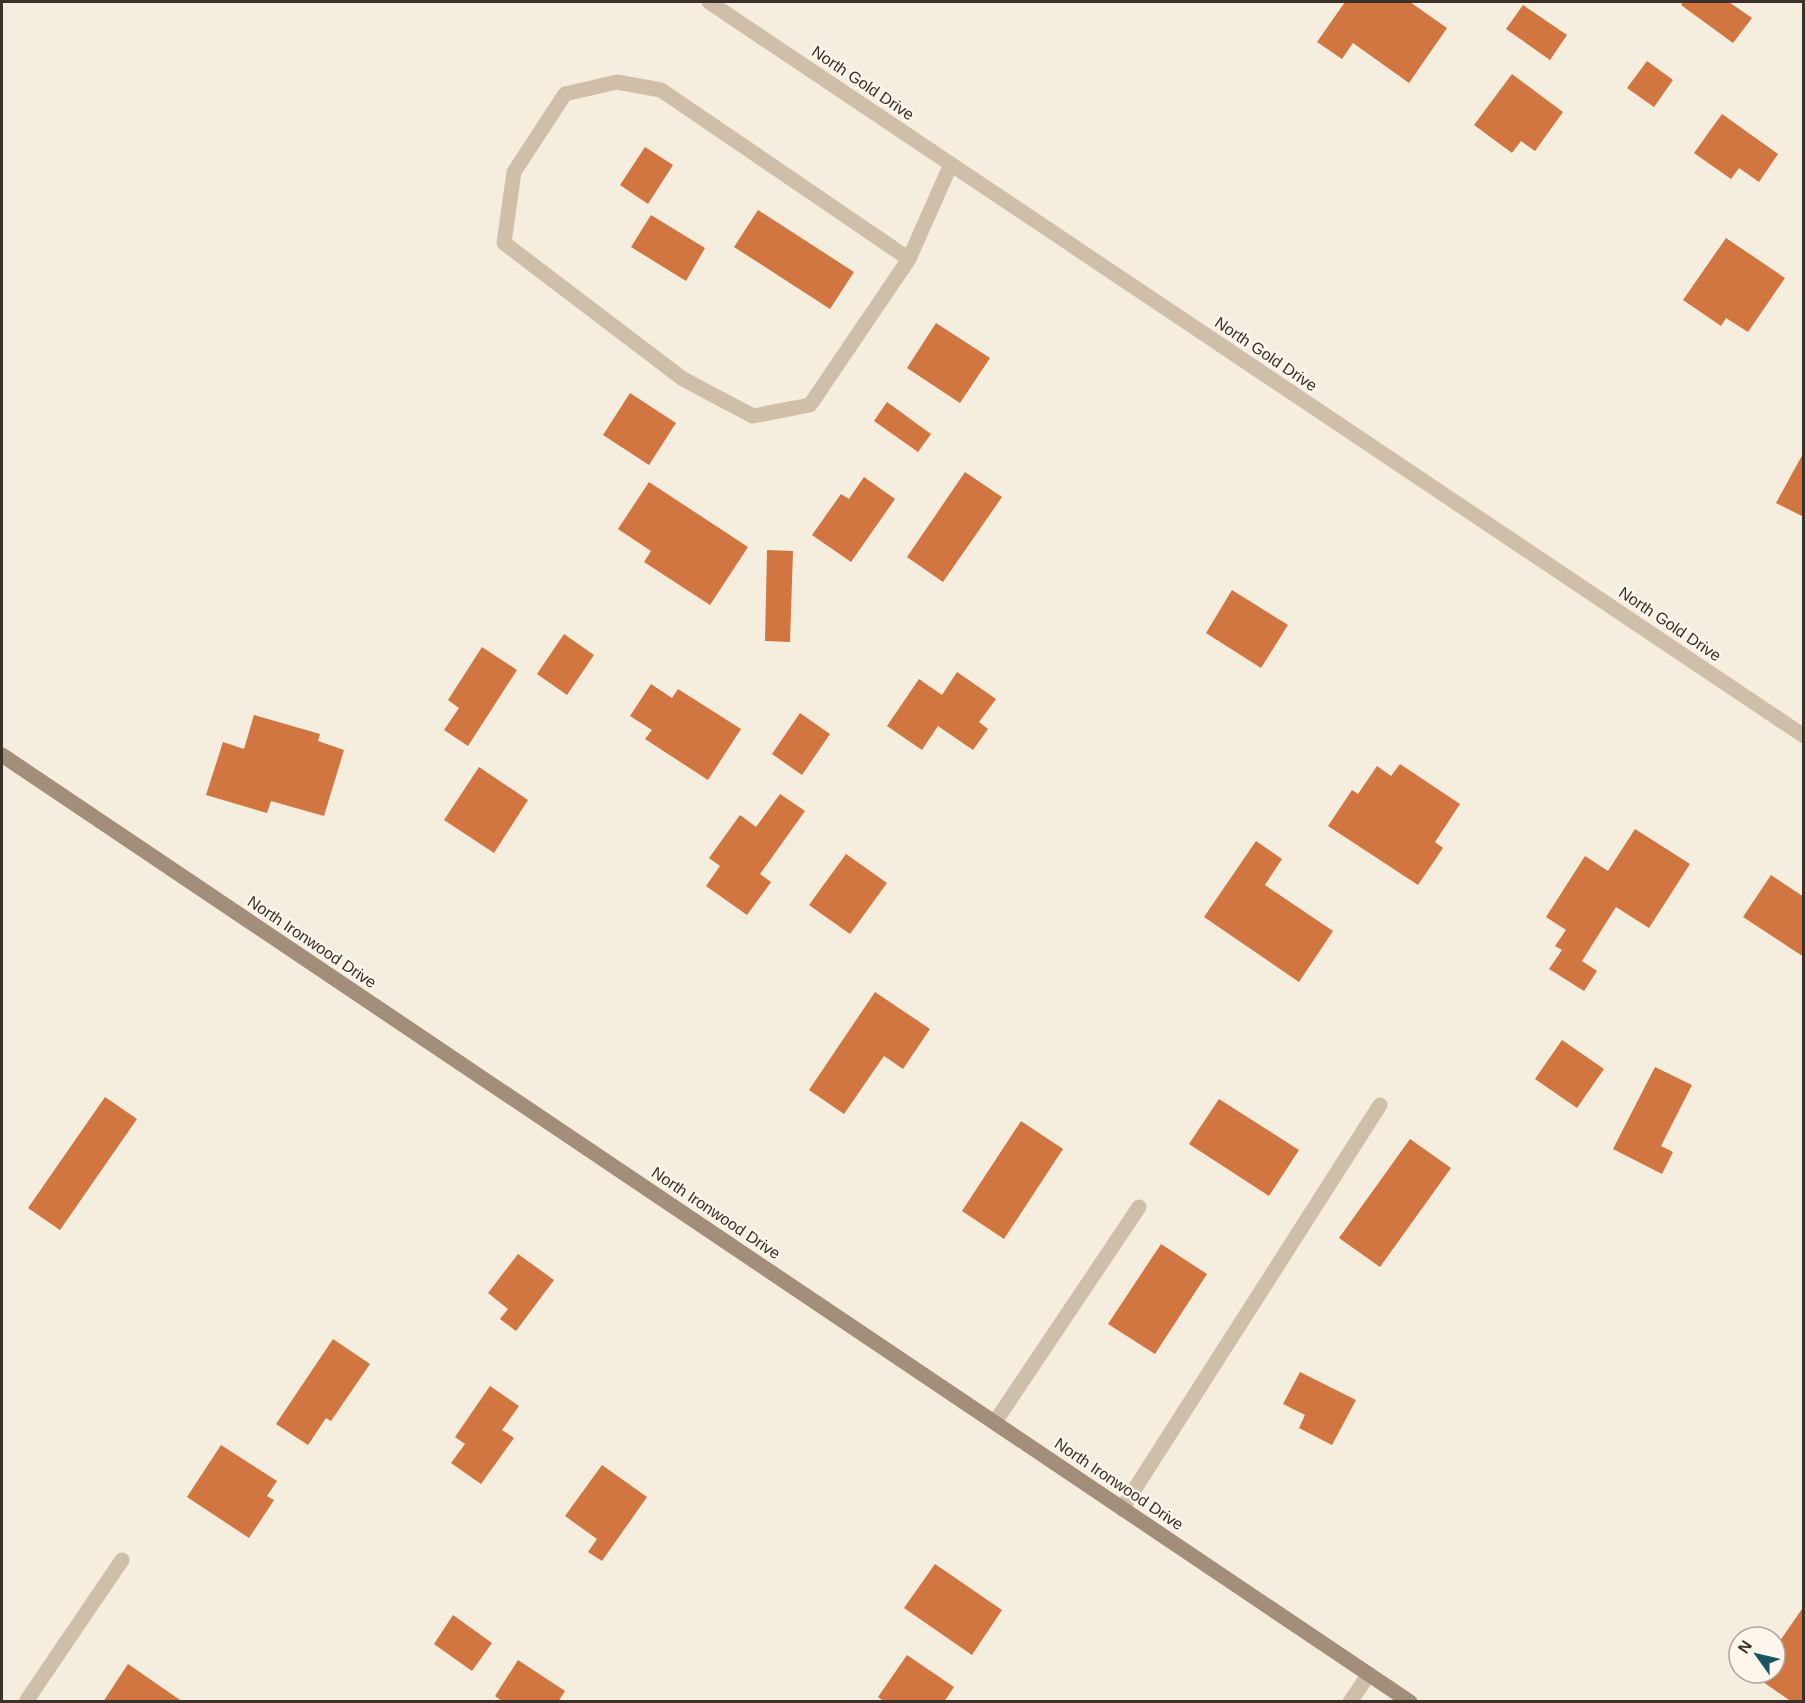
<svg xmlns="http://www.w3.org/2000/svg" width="1805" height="1703" font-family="Helvetica,sans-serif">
  <rect width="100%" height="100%" fill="#f5edde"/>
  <path fill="#d17641" d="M 1345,2 L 1410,2 L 1447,28 L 1409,83 L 1353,43 L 1342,59 L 1317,42 Z
    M 1683,2 L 1729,2 L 1752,18 L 1733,43 L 1681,5 Z
    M 1523,5 L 1567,35 L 1550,60 L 1506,29 Z
    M 1647,61 L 1673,80 L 1654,107 L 1627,88 Z
    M 1512,74 L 1563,112 L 1535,151 L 1521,141 L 1512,153 L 1474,125 Z
    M 1722,114 L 1778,154 L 1759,182 L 1739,168 L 1731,179 L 1694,153 Z
    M 645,147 L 673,165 L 648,204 L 620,185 Z
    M 758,210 L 854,272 L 830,309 L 734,247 Z
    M 651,215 L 705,248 L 686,281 L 631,247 Z
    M 1726,238 L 1785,278 L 1748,332 L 1726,318 L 1721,326 L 1683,300 Z
    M 936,323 L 990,358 L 960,403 L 907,368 Z
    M 630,393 L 676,423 L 649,465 L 603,435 Z
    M 887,402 L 931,434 L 918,452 L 874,421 Z
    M 1804,452 L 1804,517 L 1776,503 Z
    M 965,472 L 1002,497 L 943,582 L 907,557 Z
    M 864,477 L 895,499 L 851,562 L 812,535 L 841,494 L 849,499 Z
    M 649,482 L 748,547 L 710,605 L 644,562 L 651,551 L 618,529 Z
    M 767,550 L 793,551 L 790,642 L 765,641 Z
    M 1232,590 L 1288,625 L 1261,668 L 1206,633 Z
    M 564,634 L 594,655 L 567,695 L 537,674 Z
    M 482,647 L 517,670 L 468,746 L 444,730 L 459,708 L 448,700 Z
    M 957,672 L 996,699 L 979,722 L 988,729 L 973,750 L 938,726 L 922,750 L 887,726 L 919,679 L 942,695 Z
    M 651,684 L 672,698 L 678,689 L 741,729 L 708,780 L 645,739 L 652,730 L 630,716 Z
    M 800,713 L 830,734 L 802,775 L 772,754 Z
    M 254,715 L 320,734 L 318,741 L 344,750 L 324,816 L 271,801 L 267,813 L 206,795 L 223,742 L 244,749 Z
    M 1400,764 L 1460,804 L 1435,842 L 1443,848 L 1418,885 L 1328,826 L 1352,790 L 1358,794 L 1377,766 L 1391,776 Z
    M 479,767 L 528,800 L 494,853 L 444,820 Z
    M 780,794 L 805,811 L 760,874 L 771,882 L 747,915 L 706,886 L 720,866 L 709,858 L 740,815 L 756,827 Z
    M 1635,829 L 1690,864 L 1649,928 L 1616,907 L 1582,961 L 1597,971 L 1584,991 L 1549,969 L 1562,950 L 1555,946 L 1566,930 L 1546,917 L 1585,856 L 1608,871 Z
    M 1256,841 L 1282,859 L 1265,885 L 1333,931 L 1299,982 L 1204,917 Z
    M 846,854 L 887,883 L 850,934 L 809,905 Z
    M 1771,875 L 1804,897 L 1804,957 L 1743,917 Z
    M 875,992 L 930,1029 L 903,1069 L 884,1056 L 844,1114 L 809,1090 Z
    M 1562,1040 L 1604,1069 L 1577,1108 L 1535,1079 Z
    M 1655,1067 L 1692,1085 L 1661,1146 L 1673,1152 L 1662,1174 L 1613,1149 Z
    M 105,1097 L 137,1119 L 60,1230 L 28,1208 Z
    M 1219,1099 L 1299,1150 L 1269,1196 L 1189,1144 Z
    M 1021,1121 L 1063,1149 L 1004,1239 L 962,1211 Z
    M 1410,1139 L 1451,1168 L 1380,1267 L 1339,1238 Z
    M 1161,1244 L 1207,1274 L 1155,1354 L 1108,1324 Z
    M 518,1254 L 554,1280 L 516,1331 L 500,1319 L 508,1309 L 488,1293 Z
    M 333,1339 L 370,1364 L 331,1421 L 326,1418 L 308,1445 L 276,1424 Z
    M 1300,1372 L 1356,1400 L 1332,1445 L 1299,1428 L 1305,1415 L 1283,1404 Z
    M 490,1386 L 519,1406 L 502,1430 L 514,1438 L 481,1484 L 451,1463 L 465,1444 L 455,1437 Z
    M 221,1445 L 277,1481 L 267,1496 L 274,1500 L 249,1538 L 187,1497 Z
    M 602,1465 L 647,1497 L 602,1561 L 588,1552 L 597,1539 L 565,1516 Z
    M 935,1564 L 1002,1610 L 972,1655 L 904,1608 Z
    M 1804,1606 L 1804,1702 L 1792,1702 L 1756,1677 L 1758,1673 L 1775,1673 L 1775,1648 Z
    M 453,1615 L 492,1643 L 472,1671 L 434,1644 Z
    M 907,1655 L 954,1687 L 944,1702 L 885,1702 L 878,1697 Z
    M 518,1660 L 565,1691 L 558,1702 L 503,1702 L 495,1696 Z
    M 128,1664 L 183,1702 L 103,1702 Z"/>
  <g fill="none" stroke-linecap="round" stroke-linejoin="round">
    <path stroke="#cfbfa8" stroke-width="15" d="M 909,259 L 661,90 L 617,82 L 565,94 L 514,172 L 504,243 L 683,379 L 753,416 L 810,405 L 909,259 L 951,164
      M 995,1422 L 1139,1207
      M 1122,1509 L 1380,1105
      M 29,1702 L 27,1700 L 122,1560
      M 1350,1702 L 1369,1674"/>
    <path stroke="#cfbfa8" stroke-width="15" d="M 709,2 L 1804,736"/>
    <path stroke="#a38e79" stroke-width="15" d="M 2,755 L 1410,1702"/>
  </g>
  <g text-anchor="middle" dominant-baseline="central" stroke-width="5" stroke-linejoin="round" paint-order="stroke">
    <g font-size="16" fill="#3b3129" stroke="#fcf6ec">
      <text transform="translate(863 83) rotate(34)">North Gold Drive</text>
      <text transform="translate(1266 354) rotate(34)">North Gold Drive</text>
      <text transform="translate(1670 624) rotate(34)">North Gold Drive</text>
      <text transform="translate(312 942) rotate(34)">North Ironwood Drive</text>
      <text transform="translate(716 1213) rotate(34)">North Ironwood Drive</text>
      <text transform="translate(1119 1484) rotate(34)">North Ironwood Drive</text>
    </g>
  </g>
  <rect width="1805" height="1703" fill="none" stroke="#3b3129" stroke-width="6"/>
  <g transform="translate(1757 1655) rotate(304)"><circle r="28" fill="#fcf6ec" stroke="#afa79e" stroke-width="1.5"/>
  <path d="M0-4.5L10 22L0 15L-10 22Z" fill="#1a5361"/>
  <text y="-9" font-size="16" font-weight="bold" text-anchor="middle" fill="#3b3129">N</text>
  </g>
</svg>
